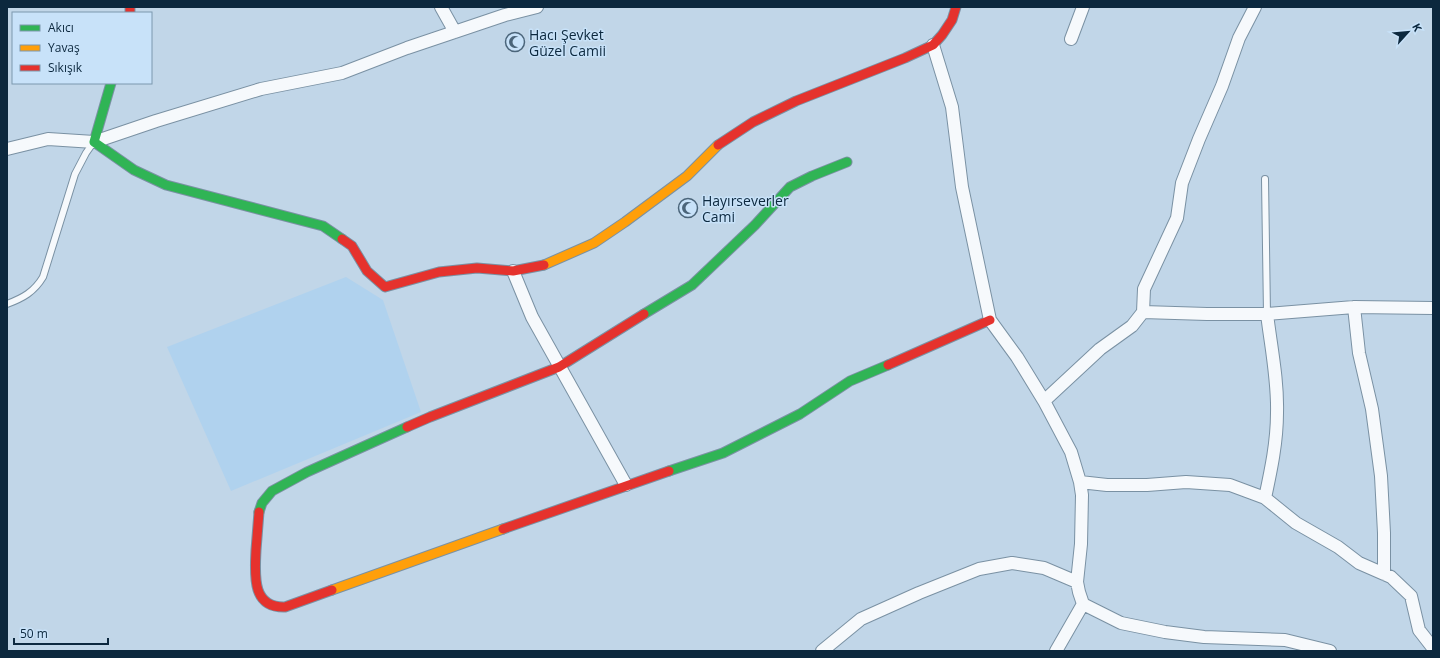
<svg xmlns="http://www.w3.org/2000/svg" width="1440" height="658" font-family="'Open Sans',sans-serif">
  <rect width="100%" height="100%" fill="#c1d6e8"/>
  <path fill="#b0d2ee" d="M 346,277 L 383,300 L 421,412 L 231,491 L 167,347 Z"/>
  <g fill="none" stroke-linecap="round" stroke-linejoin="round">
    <g stroke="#7a91a3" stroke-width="8">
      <path id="lane" d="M 1265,179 L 1267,314
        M 7,304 C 23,298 34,292 43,277 L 75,174 L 86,153 L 93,143"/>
    </g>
    <g stroke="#7a91a3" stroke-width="14">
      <path id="street" d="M 441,7 L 455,32
        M 1071,39 L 1083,7
        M 933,45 L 952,107 L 962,187 L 990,320 L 1017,357 L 1044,401 L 1071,452 L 1080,482 L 1082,495 L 1081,544 L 1077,582 L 1079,592 L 1083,604 L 1121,623 L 1165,632 L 1204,637 L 1285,640 L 1330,651
        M 7,149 L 48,139 L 94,142 L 156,121 L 261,89 L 342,73 L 407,48 L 505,15 L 537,7
        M 513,271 L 532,317 L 626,485
        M 1354,307 L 1359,353 L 1372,409 L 1381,476 L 1384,533 L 1384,574
        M 1143,312 L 1207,314 L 1267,314 L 1354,307 L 1433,308
        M 1044,401 L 1100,349 L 1132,326 L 1143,312 L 1144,289 L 1177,218 L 1182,183 L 1199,139 L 1222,86 L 1239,38 L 1255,7
        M 1080,482 L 1107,485 L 1147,485 L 1186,482 L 1230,485 L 1265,498 L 1296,523 L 1338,547 L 1359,563 L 1391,577 L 1411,596 L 1419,630 L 1433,648
        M 1265,498 C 1271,470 1277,442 1277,413 C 1278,380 1271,347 1267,314
        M 822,651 L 861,619 L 919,593 L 979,569 L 1012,563 L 1044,568 L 1077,582
        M 1056,651 L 1083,604"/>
    </g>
    <g stroke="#7a91a3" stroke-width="11">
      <path id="fast" d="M 111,83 L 94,142 L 134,170 L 166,185 L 323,226 L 342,239
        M 644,314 L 692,285 L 755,225 L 790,187 L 812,176 L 847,162
        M 669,471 L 723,453 L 800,414 L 850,381 L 888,365
        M 259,512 L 262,503 L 272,491 L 307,472 L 407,427"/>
    </g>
    <g stroke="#7a91a3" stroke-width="11">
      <path id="slow" d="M 544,265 L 594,243 L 625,222 L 687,176 L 718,145
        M 332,590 L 503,529"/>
    </g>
    <g stroke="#7a91a3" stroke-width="11">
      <path id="jam" d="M 130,7 L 130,13
        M 718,145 L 753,122 L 796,101 L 905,58 L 933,45 L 942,35 L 952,20 L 956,7
        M 342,239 L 352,246 L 367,271 L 385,287 L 439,272 L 477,268 L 513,271 L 544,265
        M 888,365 L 990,320
        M 407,427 L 430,417 L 559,367 L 644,314
        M 259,512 C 258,525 257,538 256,550 C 255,574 251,608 285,607 L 332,590
        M 503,529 L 669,471"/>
    </g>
    <use href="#lane" stroke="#f6f9fc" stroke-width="6"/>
    <use href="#street" stroke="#f6f9fc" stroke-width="12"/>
    <use href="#fast" stroke="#30b455" stroke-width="9"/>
    <use href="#slow" stroke="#ff9f0a" stroke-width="9"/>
    <use href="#jam" stroke="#e5322d" stroke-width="9"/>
  </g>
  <defs>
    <g id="mosque-ring" transform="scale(1)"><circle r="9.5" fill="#c8e2f9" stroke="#4b657a" stroke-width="1.5"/><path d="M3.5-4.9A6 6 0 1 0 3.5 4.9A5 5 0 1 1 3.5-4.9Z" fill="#4b657a"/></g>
  </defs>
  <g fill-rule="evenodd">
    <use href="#mosque-ring" x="515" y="42"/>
    <use href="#mosque-ring" x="688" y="208"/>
  </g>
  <g text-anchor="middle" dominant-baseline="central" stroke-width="3" stroke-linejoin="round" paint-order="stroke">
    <g font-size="14" fill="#0c283e" stroke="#c8e2f9" text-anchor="start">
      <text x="529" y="34">Hacı Şevket<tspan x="529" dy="16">Güzel Camii</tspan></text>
      <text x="702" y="200">Hayırseverler<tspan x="702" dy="16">Cami</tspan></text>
    </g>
  </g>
  <rect width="1440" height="658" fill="none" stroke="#0c283e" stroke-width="16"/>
  <rect x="12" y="12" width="140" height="72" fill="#c8e2f9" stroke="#7d98ae"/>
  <rect x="20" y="25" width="20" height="6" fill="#30b455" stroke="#7d98ae"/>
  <text x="48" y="32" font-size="12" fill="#0c283e">Akıcı</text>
  <rect x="20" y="45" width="20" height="6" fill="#ff9f0a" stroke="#7d98ae"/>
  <text x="48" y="52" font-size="12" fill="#0c283e">Yavaş</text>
  <rect x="20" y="65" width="20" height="6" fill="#e5322d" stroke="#7d98ae"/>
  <text x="48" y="72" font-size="12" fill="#0c283e">Sıkışık</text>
  <g transform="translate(1408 32) rotate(63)" stroke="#c8e2f9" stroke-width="3" paint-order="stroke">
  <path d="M0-3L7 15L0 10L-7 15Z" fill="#0c283e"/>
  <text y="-6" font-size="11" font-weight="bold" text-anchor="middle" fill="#0c283e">K</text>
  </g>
  <path d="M14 638v6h94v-6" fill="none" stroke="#0c283e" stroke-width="2"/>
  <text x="20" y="638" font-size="12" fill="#0c283e" stroke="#c8e2f9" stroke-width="3" paint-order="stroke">50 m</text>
</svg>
